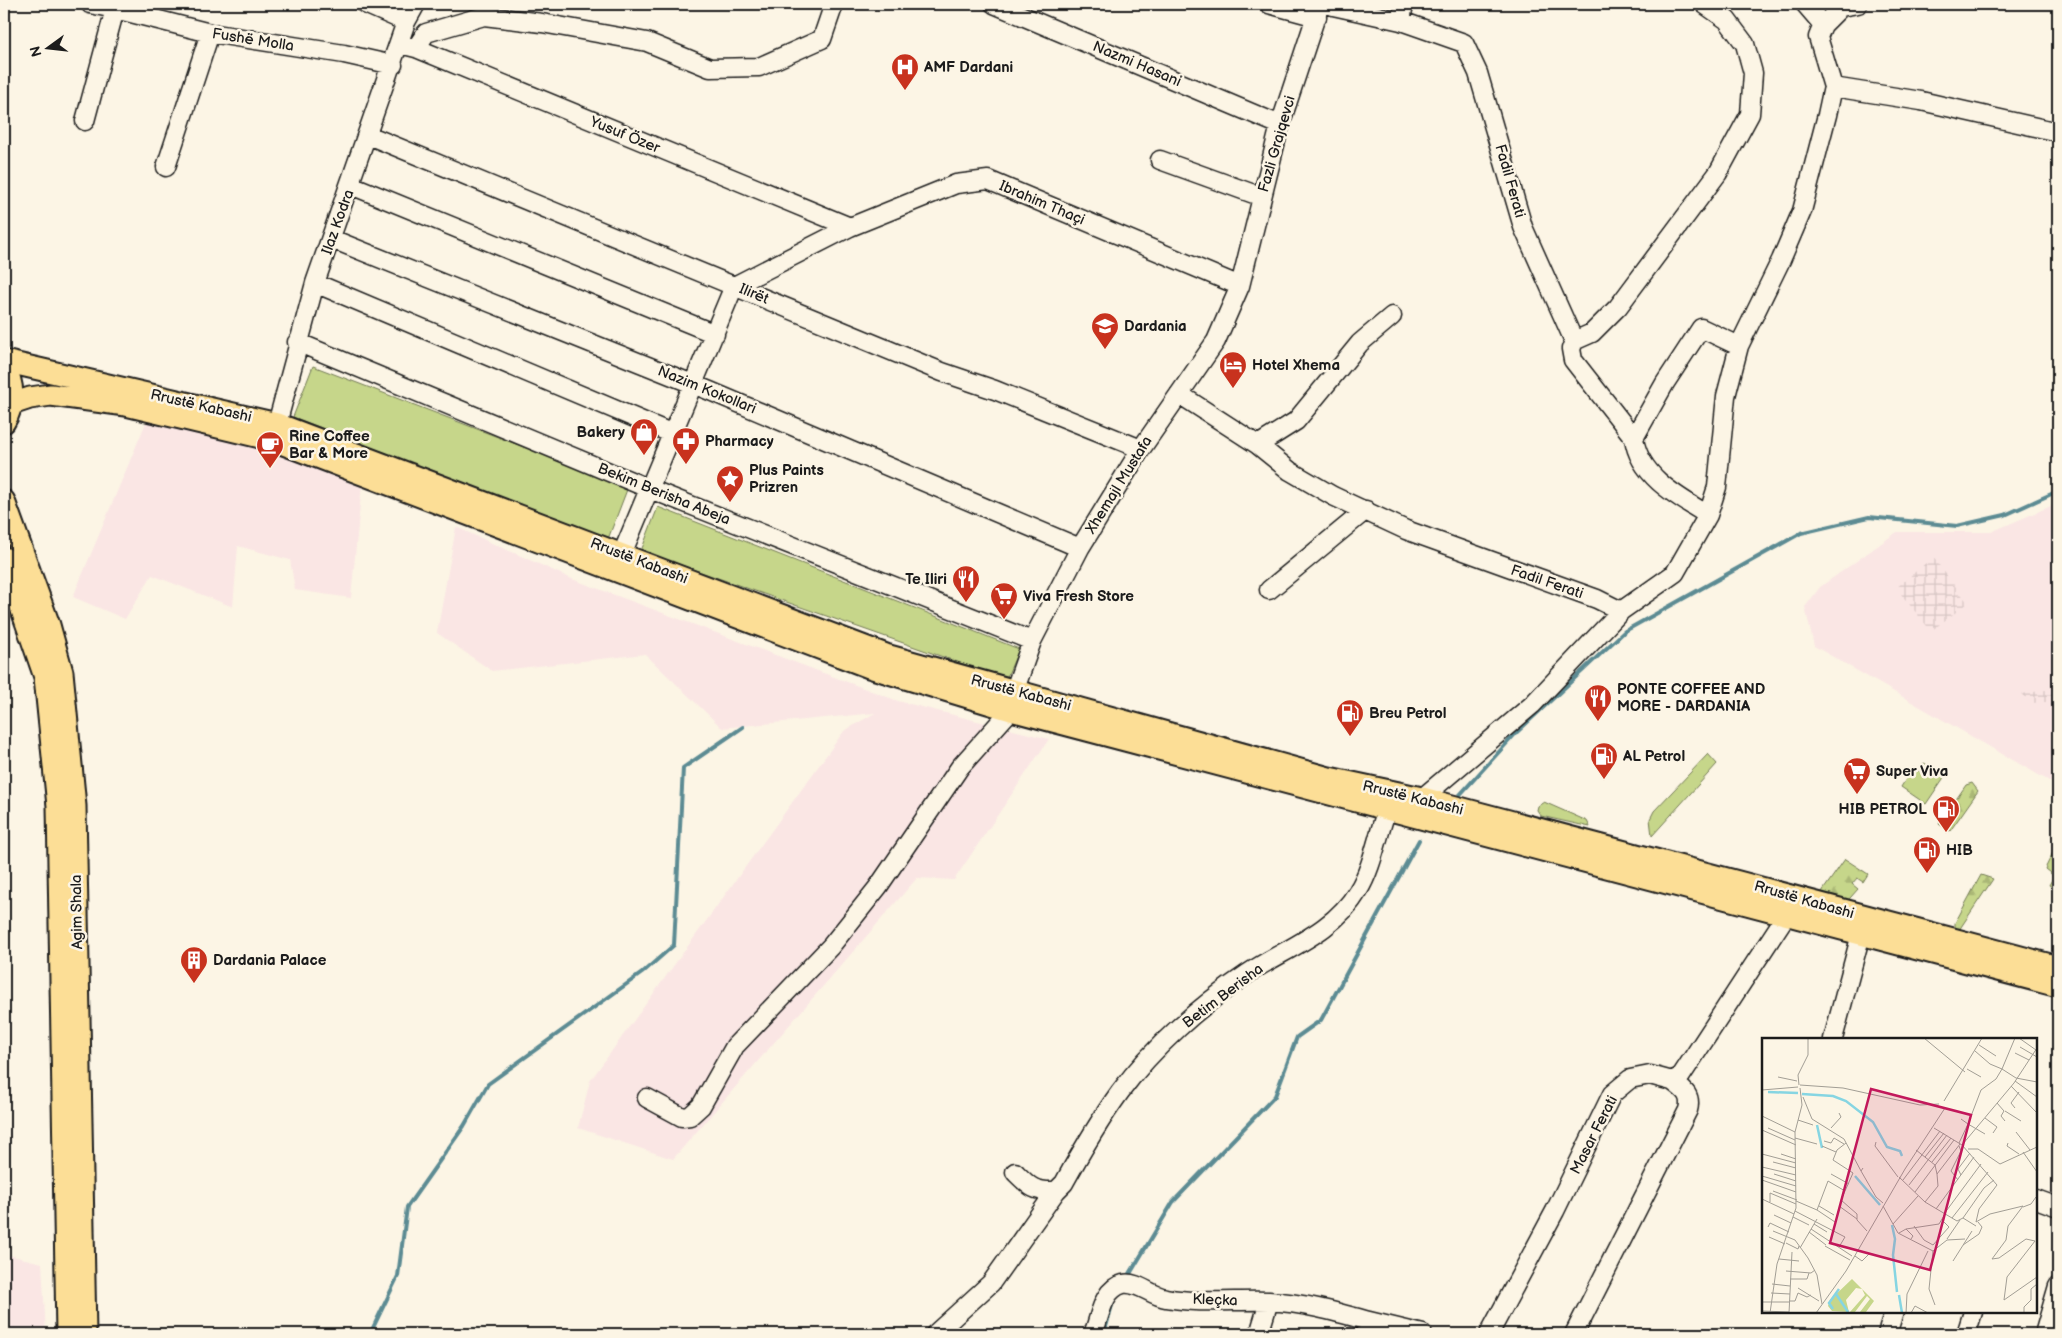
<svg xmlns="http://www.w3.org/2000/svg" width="2062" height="1338" font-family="'Balsamiq Sans',sans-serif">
  <defs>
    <pattern id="industrial-grid" width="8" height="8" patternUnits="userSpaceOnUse" patternTransform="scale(1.25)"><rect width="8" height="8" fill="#fae6e4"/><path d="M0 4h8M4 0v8" fill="none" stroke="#d6c5c3"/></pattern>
    <pattern id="forest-firs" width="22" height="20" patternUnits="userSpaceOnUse" patternTransform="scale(1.25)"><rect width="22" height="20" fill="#c6d68a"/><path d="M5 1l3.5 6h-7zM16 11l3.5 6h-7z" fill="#aab776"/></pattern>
  </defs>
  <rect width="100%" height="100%" fill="#fcf5e5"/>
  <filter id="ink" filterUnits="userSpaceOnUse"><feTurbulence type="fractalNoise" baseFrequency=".02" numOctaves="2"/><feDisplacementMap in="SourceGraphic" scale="10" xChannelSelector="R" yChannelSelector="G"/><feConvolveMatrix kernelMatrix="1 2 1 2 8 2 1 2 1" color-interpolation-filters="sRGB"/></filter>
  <g filter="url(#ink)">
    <path fill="#fae6e4" d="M 147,420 L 278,446 L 362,484 L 351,598 L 295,590 L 290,560 L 238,546 L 233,607 L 152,575 L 125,619 L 73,597 Z
      M 2058,503 L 2058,786 L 1814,646 L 1805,607 L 1820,587 L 1897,532 L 1991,532 Z
      M 456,527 L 572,579 L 898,701 L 1049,739 L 954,880 L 917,878 L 673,1159 L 578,1128 L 590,1081 L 844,731 L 875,713 L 722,728 L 645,654 L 492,671 L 437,633 Z
      M 4,1254 L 42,1263 L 46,1334 L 4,1334 Z"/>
    <path fill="url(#industrial-grid)" d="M 1933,557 L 1968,603 L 1931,631 L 1896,588 Z
      M 2058,688 L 2058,708 L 2046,702 L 2032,703 L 2022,694 Z"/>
    <path fill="#c6d68a" stroke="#717953" d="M 313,366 L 628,487 L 608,539 L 293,417 Z
      M 658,507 L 1019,649 L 1006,679 L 641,551 Z
      M 1708,754 L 1717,764 L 1652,836 L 1650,819 L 1654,811 Z
      M 1924,763 L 1945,776 L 1926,804 L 1901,787 L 1913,768 L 1919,771 Z
      M 1544,802 L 1587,821 L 1590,827 L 1541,816 L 1537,810 L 1538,806 Z
      M 2058,842 L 2058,891 L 2049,885 L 2054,876 L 2045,869 Z"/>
    <path fill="url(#forest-firs)" stroke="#717953" d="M 1972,783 L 1978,791 L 1950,831 L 1939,824 L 1966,785 Z
      M 1845,859 L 1868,874 L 1863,882 L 1857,878 L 1852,884 L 1858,889 L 1843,906 L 1817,899 Z
      M 1981,875 L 1993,879 L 1955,936 L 1955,923 Z"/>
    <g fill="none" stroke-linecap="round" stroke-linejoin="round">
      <path stroke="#5c8b93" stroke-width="4" d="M 1457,798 L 1517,732 L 1625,631 L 1801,533 L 1869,517 L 1957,526 L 2005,515 L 2058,491
        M 1128,1277 L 1173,1202 L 1275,1096 L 1297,1037 L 1321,1020 L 1419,840
        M 370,1334 L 398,1276 L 407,1207 L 464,1126 L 488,1084 L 642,973 L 674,945 L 683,768 L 743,727
        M 1104,1334 L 1112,1305"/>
      <g stroke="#1c1c1c" stroke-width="21">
        <path id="minor" d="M 116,4 L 115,9 L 210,33 L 344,54 L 393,65
          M 365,4 L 406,22
          M 994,4 L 1280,125
          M 1269,4 L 1317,17
          M 1324,4 L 1401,21 L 1464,43 L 1478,73 L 1523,227 L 1574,341 L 1571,349 L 1573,360 L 1634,438
          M 1805,4 L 1823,25
          M 1401,21 L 1404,4
          M 400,44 L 416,48 L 850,227
          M 416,48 L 426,33 L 484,16 L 542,23 L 647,42 L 710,68 L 759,67 L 822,39 L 834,4
          M 1833,87 L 1921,101 L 2058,132
          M 85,121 L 115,9 L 90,4
          M 368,135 L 942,372 L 995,390 L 1141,449
          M 1160,160 L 1262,197
          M 166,167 L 210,33
          M 351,185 L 715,334
          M 332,239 L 710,391 L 1080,548
          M 315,283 L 673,434
          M 1574,341 L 1592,333 L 1618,307 L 1718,173 L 1750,114 L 1753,73 L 1745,44 L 1727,20 L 1704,4
          M 297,342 L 650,489 L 1032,641
          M 1179,394 L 1258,445 L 1290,471 L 1333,496 L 1406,530 L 1597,599 L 1621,611 L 1675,573 L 1708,515 L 1717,487 L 1726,396 L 1739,346 L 1781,260 L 1802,211 L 1827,115 L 1833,87 L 1818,37 L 1823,25 L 1841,7 L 1858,4
          M 277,424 L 315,283 L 406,22 L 416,4
          M 1258,445 L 1296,421 L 1360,343 L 1392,316
          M 1708,515 C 1678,497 1639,476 1634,438 L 1665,383 L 1701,328 L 1739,346
          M 617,566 L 734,286 L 850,227 L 956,184 L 988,180 L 1240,286
          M 1269,590 L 1366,510
          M 1014,692 L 1032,641 L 1080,548 L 1141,449 L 1216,341 L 1240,286 L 1280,125 L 1320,4
          M 1422,798 L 1532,705 L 1621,611
          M 1833,1039 L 1861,934
          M 647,1098 L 682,1117 L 690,1116 L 701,1106 L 735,1046 L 831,946 L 878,887 L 960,767 L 1011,710
          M 1015,1172 C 1030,1187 1034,1192 1056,1191 L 1064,1183 C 1081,1152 1099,1121 1120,1092 C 1153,1047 1201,1005 1247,974 C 1286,948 1333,933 1358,891 C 1372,869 1378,834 1387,809
          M 2036,1199 L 2058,1207
          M 935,1334 L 991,1283 L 1056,1191
          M 1093,1334 C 1100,1318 1102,1289 1123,1284 C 1138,1281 1151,1296 1166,1298 C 1200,1304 1234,1300 1269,1301 C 1304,1303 1336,1312 1369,1321
          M 1259,1334 L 1269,1301
          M 1365,1334 L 1369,1321 L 1423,1334
          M 1489,1334 L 1555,1211 L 1612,1094 L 1630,1079 L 1650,1075 L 1672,1081 L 1681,1076 L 1787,914
          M 1574,1334 L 1688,1110 C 1692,1095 1684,1090 1672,1081
          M 1887,1334 L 1894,1312
          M 1966,1334 L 1973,1312
          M 2044,1334 L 2058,1286"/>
      </g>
      <g stroke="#1c1c1c" stroke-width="25">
        <path id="major" d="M 4,361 L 277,424 L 886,655 L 1329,778 L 1422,798 L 2058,967
          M 4,368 C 15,384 14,406 4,422
          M 12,404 L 30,398 L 51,395 L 126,405 L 273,440 L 869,667 L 1011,710 L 2058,986
          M 4,501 L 49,625 L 62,672 L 75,806 L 85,1334
          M 4,558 L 45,677 L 58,806 L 67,1334"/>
      </g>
      <use href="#minor" stroke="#fcf5e5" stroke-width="18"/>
      <use href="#major" stroke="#fcde96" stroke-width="21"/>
    </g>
  </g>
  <defs>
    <g id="hospital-pin" transform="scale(1.4375)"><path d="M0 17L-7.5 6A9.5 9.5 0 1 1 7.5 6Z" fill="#c8321e" stroke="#fcf5e5"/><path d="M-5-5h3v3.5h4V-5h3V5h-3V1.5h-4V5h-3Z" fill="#fff"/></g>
    <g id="school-pin" transform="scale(1.4375)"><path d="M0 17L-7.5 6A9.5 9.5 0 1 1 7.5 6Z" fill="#c8321e" stroke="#fcf5e5"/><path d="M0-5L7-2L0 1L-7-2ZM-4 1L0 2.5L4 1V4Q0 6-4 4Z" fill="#fff"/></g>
    <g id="hotel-pin" transform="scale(1.4375)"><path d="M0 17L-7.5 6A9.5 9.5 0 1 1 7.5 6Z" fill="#c8321e" stroke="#fcf5e5"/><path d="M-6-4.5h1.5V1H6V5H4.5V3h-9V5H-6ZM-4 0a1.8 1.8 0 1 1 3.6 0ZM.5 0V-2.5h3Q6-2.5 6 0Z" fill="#fff"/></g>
    <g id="shop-pin" transform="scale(1.4375)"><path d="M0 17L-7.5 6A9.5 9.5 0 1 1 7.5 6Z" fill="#c8321e" stroke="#fcf5e5"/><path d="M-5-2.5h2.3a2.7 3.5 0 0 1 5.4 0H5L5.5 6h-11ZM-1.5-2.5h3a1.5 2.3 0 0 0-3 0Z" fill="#fff"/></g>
    <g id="pharmacy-pin" transform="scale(1.4375)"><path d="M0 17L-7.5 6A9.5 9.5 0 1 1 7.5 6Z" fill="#c8321e" stroke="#fcf5e5"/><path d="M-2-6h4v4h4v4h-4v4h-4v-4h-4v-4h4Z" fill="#fff"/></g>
    <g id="cafe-pin" transform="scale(1.4375)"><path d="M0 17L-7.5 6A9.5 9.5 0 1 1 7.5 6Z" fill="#c8321e" stroke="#fcf5e5"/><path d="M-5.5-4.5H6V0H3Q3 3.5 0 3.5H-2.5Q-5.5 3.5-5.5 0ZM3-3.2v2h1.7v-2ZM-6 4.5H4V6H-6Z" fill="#fff"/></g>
    <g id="sight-pin" transform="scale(1.4375)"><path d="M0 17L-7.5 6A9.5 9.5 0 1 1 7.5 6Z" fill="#c8321e" stroke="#fcf5e5"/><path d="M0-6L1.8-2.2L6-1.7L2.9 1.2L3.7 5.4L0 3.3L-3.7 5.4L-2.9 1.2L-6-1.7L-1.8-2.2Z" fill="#fff"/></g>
    <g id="restaurant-pin" transform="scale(1.4375)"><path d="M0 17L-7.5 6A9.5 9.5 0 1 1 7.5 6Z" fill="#c8321e" stroke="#fcf5e5"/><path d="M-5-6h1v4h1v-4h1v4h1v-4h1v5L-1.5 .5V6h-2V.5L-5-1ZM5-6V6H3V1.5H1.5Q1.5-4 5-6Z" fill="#fff"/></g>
    <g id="supermarket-pin" transform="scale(1.4375)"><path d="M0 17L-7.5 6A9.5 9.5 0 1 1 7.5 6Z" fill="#c8321e" stroke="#fcf5e5"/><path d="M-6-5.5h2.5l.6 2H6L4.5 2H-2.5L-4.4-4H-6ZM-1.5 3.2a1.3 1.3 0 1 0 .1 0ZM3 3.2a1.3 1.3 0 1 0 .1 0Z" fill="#fff"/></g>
    <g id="fuel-pin" transform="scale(1.4375)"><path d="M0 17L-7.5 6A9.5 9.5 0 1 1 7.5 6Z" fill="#c8321e" stroke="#fcf5e5"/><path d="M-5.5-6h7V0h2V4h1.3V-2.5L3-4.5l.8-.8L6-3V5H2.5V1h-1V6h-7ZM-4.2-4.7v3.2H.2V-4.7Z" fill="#fff"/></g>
    <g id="building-pin" transform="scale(1.4375)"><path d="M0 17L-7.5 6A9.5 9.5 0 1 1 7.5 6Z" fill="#c8321e" stroke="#fcf5e5"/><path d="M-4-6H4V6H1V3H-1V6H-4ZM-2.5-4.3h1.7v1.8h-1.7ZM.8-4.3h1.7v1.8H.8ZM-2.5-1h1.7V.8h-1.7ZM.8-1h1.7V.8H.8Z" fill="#fff"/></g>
  </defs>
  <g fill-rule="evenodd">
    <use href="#hospital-pin" x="905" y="67"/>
    <use href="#school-pin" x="1105" y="326"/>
    <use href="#hotel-pin" x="1233" y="365"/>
    <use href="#shop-pin" x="644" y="432"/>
    <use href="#pharmacy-pin" x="686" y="441"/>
    <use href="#cafe-pin" x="270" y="445"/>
    <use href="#sight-pin" x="730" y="479"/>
    <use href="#restaurant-pin" x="966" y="579"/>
    <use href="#supermarket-pin" x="1004" y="596"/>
    <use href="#restaurant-pin" x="1598" y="698"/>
    <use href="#fuel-pin" x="1350" y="713"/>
    <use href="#fuel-pin" x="1604" y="756"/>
    <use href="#supermarket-pin" x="1857" y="771"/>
    <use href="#fuel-pin" x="1946" y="809"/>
    <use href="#fuel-pin" x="1927" y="850"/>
    <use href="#building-pin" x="194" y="960"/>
  </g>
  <g text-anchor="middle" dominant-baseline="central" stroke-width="5" stroke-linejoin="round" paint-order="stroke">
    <g font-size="15" fill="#1c1c1c" stroke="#fcf5e5">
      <text transform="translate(253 40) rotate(9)">Fushë Molla</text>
      <text transform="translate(1137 64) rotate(23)">Nazmi Hasani</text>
      <text transform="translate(625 135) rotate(22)">Yusuf Özer</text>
      <text transform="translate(1277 144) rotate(-74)">Fazli Grajqevci</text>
      <text transform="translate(1510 181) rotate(74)">Fadil Ferati</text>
      <text transform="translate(1042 203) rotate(23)">Ibrahim Thaçi</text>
      <text transform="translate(338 222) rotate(-70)">Ilaz Kodra</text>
      <text transform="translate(754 294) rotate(23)">Ilirët</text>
      <text transform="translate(707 390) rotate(22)">Nazim Kokollari</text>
      <text transform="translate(201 406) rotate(13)">Rrustë Kabashi</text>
      <text transform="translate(1119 485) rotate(-58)">Xhemajl Mustafa</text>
      <text transform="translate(664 494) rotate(22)">Bekim Berisha Abeja</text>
      <text transform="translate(639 561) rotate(21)">Rrustë Kabashi</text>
      <text transform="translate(1547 582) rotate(19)">Fadil Ferati</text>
      <text transform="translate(1021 693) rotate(15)">Rrustë Kabashi</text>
      <text transform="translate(1413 798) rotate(14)">Rrustë Kabashi</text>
      <text transform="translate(1804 900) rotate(16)">Rrustë Kabashi</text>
      <text transform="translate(77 912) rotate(-91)">Agim Shala</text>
      <text transform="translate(1223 996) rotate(-37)">Betim Berisha</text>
      <text transform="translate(1594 1135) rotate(-63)">Masar Ferati</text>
      <text transform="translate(1215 1300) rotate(2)">Kleçka</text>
    </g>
    <g font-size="15" font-weight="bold" fill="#1c1c1c" stroke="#fcf5e5" text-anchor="start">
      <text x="924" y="67">AMF Dardani</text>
      <text x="1124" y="326">Dardania</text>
      <text x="1252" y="365">Hotel Xhema</text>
      <text x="625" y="432" text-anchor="end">Bakery</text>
      <text x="289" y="436">Rine Coffee<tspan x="289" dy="17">Bar &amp; More</tspan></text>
      <text x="705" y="441">Pharmacy</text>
      <text x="749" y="470">Plus Paints<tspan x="749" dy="17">Prizren</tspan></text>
      <text x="947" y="579" text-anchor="end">Te Iliri</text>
      <text x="1023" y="596">Viva Fresh Store</text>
      <text x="1617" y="689">PONTE COFFEE AND<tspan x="1617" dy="17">MORE - DARDANIA</tspan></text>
      <text x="1369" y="713">Breu Petrol</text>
      <text x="1623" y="756">AL Petrol</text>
      <text x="1876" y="771">Super Viva</text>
      <text x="1927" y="809" text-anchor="end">HIB PETROL</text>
      <text x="1946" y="850">HIB</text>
      <text x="213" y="960">Dardania Palace</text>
    </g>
  </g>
  <g transform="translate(1762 1038)">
    <rect width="275" height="275" fill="#fcf5e5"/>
    <path d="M 90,241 L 112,263 L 104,274 L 98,274 L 108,261 L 105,258 L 93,274 L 88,274 L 103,257 L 100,251 L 94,250 L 84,262 L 87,274 L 70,273 L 66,268 L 68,262 Z" fill="#c6d68a"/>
    <path fill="none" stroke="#86d5e2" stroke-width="2.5" d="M 6,54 L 36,55M 40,56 L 71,58 L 84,63 L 111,84 L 125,109 L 138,113 L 140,118M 55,87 L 60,110M 93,138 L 118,167M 130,187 L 133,201 L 131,217 L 135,254M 74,256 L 86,274M 137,257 L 140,275M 71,271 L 67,265 L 77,251"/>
    <path fill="none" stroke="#a29e95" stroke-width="1" d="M 162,0 L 203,34M 257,0 L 274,12M 217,7 L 234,18M 258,9 L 275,19M 213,13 L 228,26 L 240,31 L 253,0M 253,15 L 267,22M 205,31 L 219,39M 16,39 L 35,43M 253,43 L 275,59M 37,47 L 36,37 L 46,17 L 46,0M 38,47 L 81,50 L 158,67 L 177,66M 249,48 L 275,75M 0,52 L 36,49M 41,59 L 50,81 L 82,101 L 99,133M 182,63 L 220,0M 235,65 L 242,73 L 239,78 L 243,83M 253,70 L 249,65 L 257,54M 243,73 L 259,83M 0,78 L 33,94M 223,80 L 235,89 L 231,95M 199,81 L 206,86 L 219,52 L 234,41 L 240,31 L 254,40 L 275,44M 36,82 L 51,87M 6,90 L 33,102M 69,90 L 79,79 L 77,75M 172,90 L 200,107 L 235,147 L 217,171 L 214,184 L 228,176 L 261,168 L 246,188 L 244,202 L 230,221 L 237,220 L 264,201 L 273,203 L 245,239 L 242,262 L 275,239M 0,92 L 34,107M 254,94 L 268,112M 33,100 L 55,106M 62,103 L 69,105 L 72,100 L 82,106M 114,104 L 113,108 L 136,139M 197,105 L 206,86 L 223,96M 246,105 L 245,108 L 257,116M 200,107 L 252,45 L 275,10M 60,108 L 74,114M 206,111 L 216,111 L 238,126 L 275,109M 154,112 L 173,127 L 175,136 L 176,148 L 163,164M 261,114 L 275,134M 0,116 L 34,125M 19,116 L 34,121M 163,119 L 182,95M 11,124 L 34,130M 170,124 L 189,100M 0,129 L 34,137M 101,130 L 99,133 L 114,159 L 121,165M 12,136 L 34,143M 69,136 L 87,146M 175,136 L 198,106M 199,137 L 196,131 L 208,115M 0,138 L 34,148M 137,139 L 163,164 L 195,183 L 201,180 L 222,150 L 232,142M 0,142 L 34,154M 141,142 L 178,93M 196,142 L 189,133 L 199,113 L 197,108M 147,147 L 185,97M 11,153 L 35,162M 83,153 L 91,135 L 71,122 L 75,112 L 84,105M 153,154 L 192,102M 156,158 L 131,186 L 136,195 L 171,213 L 185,202 L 203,201M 0,161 L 32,176M 34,163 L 55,172 L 73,184M 8,164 L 8,155 L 34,166M 57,168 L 72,177M 77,168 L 95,181M 121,168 L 131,186M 261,169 L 269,166 L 274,159M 174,171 L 212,119M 55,172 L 66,143 L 83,153 L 79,162 L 95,176 L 95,182 L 105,193M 33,173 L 83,199 L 77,209M 182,176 L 219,126M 12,177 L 29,185M 31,179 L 47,187M 190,180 L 226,134M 201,180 L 214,188M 52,186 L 65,194M 152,188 L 162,202 L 171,207 L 187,189 L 180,182M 6,189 L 8,185 L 27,194M 49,191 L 90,218M 144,191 L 177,186 L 183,176M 11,193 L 33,202 L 46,220 L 55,237 L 60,266M 47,194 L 64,207M 137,195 L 144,191 L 151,198 L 149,201M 7,199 L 23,206M 185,201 L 198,182M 24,205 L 36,211 L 37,208M 201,207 L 217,196 L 220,189 L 216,184M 63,208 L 88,222M 38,210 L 55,181M 171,213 L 167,251 L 173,267M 93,218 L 100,223 L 108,215M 17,221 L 37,223M 191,223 L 210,193M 24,233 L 49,235 L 53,232M 28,241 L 45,241 L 47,235M 10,246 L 28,248M 36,250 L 57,263M 9,255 L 28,256M 27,263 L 33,263 L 36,255 L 45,259 L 49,257M 0,264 L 27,264M 0,273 L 27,274M 8,275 L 15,226 L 34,170 L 33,94 L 40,67 L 38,50M 27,275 L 30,214M 54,275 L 84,233 L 143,131 L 183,70M 144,275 L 145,256 L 166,213M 149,275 L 153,268 L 166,275M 262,275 L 262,269 L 269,262 L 269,251 L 275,246"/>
    <path fill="#c2185b" fill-opacity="0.15" stroke="#c2185b" stroke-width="2.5" d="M 109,51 L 209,77 L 168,232 L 68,205 Z"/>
    <rect width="275" height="275" fill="none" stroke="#1c1c1c" stroke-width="2.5"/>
  </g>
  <rect width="2062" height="1338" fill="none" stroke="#fcf5e5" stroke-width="20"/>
  <rect x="10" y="10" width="2042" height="1318" fill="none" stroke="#1c1c1c" stroke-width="2" filter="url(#ink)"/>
  <g transform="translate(48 48) rotate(255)" stroke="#fcf5e5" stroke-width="4" paint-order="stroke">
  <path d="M0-4L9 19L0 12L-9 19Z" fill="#1c1c1c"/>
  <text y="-8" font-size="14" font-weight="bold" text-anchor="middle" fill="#1c1c1c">N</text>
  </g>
</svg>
